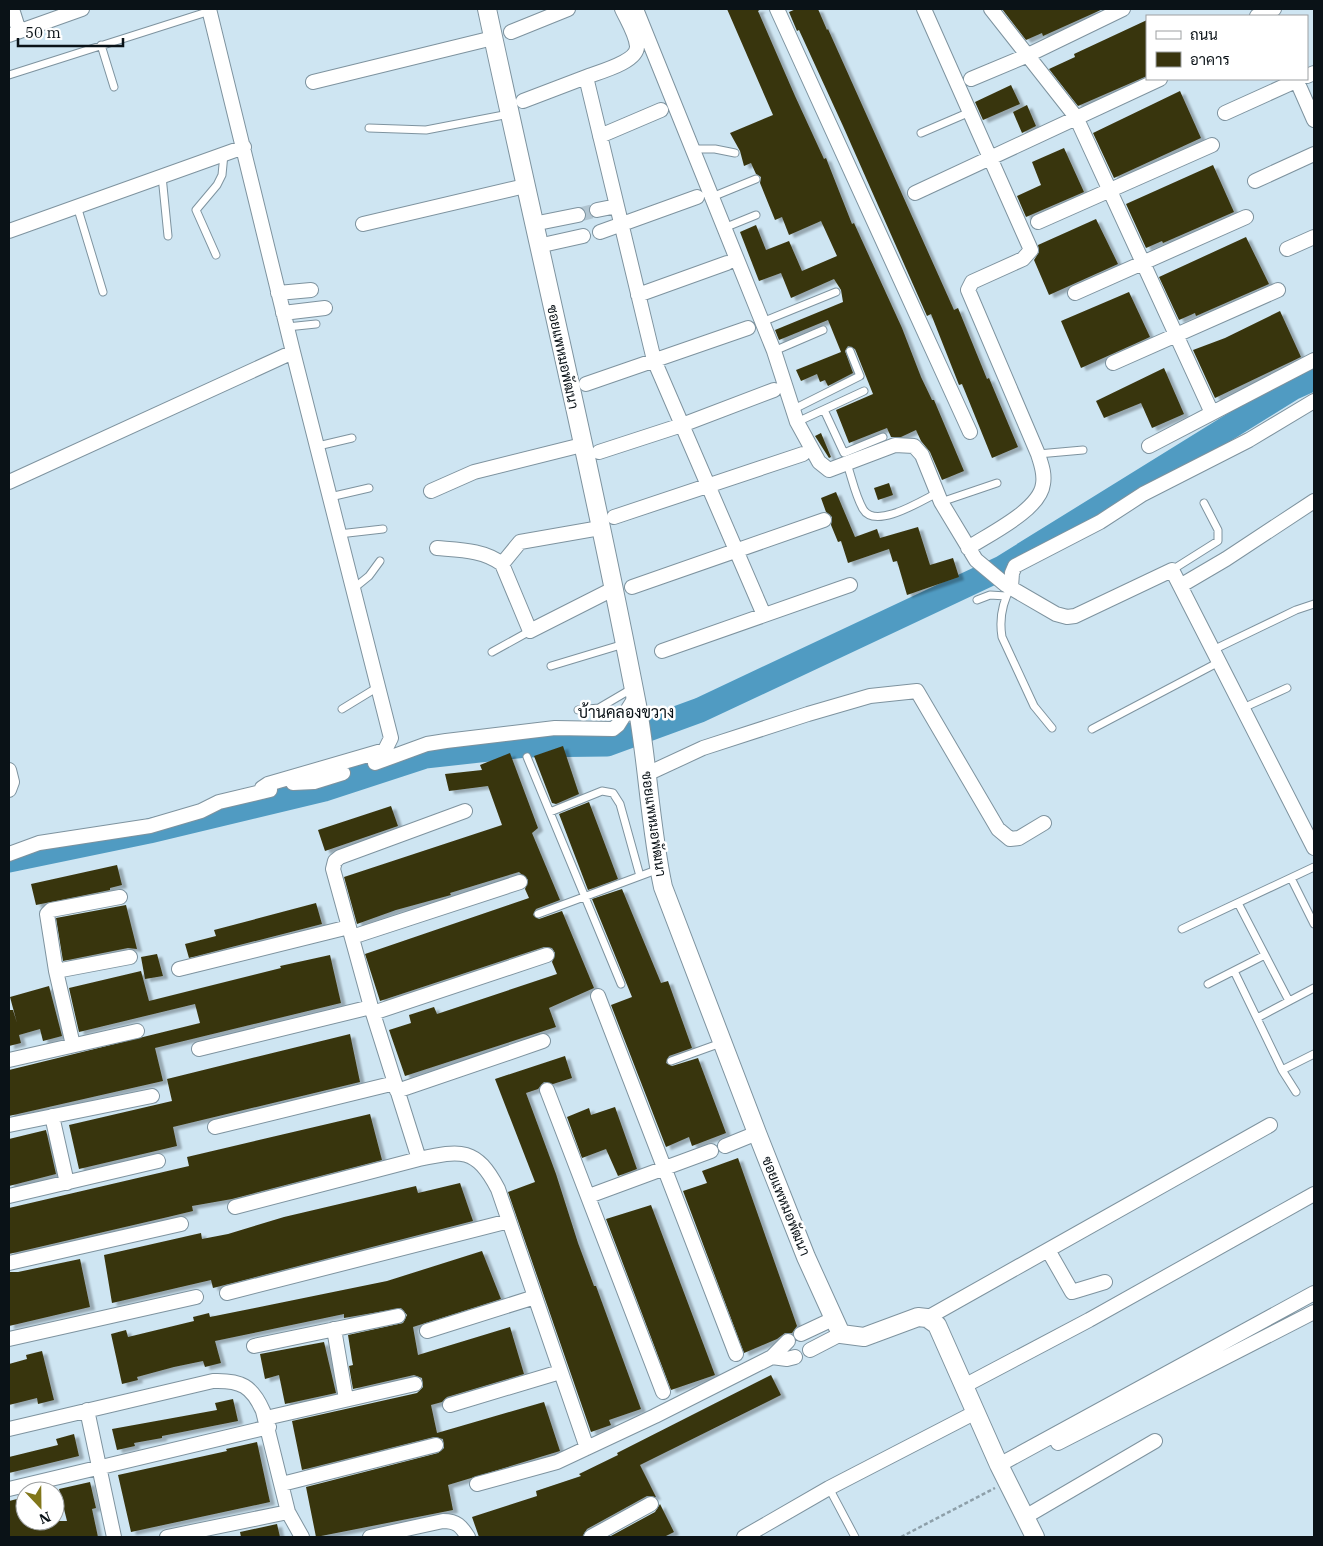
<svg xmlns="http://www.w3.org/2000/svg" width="1323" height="1546" font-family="'IBM Plex Serif',Sarabun,serif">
  <defs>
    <filter id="shadow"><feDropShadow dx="5" dy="3" stdDeviation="1" flood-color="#0004"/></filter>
  </defs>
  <rect width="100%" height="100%" fill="#cee5f2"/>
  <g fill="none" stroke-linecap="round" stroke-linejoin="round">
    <path stroke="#509bc2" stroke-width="25" d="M 9,860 L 149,831 L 324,789 L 425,756 L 526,745 L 607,744 L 700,710 L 1002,568 L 1294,387 L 1314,378"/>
  </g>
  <path fill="#39340d" filter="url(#shadow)" d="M 727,9 L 761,9 L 758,11 L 795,96 L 824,159 L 826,158 L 852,224 L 854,223 L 902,328 L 921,377 L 932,400 L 934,400 L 964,471 L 942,480 L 930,452 L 921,441 L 916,430 L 901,437 L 891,437 L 887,428 L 849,443 L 836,410 L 873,394 L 855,349 L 848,346 L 845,351 L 853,373 L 828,386 L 825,380 L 820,382 L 817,374 L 801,381 L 796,370 L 841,352 L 828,320 L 779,340 L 775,330 L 843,302 L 841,290 L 834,279 L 791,298 L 781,273 L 759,281 L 740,232 L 756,225 L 766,250 L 789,241 L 802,271 L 837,256 L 821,221 L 789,235 L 782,217 L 775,220 L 760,183 L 761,177 L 756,174 L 751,163 L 744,166 L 740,151 L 730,133 L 773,115 Z
    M 796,9 L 818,9 L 827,30 L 828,29 L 954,310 L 958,308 L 987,379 L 989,378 L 1018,447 L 992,458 L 962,384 L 959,385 L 931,314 L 927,316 L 843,126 L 799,30 L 797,31 L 789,12 Z
    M 1002,9 L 1103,9 L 1043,36 L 1042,33 L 1026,40 Z
    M 1147,20 L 1147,76 L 1078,106 L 1049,69 L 1075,57 L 1074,54 Z
    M 1011,85 L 1020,104 L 983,120 L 975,102 Z
    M 1180,91 L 1201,138 L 1114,178 L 1093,133 Z
    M 1027,105 L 1036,126 L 1022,133 L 1013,112 Z
    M 1064,148 L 1084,192 L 1026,217 L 1017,196 L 1041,185 L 1032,162 Z
    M 1213,165 L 1234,212 L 1163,243 L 1162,241 L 1146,248 L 1126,204 Z
    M 1096,219 L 1118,264 L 1049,295 L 1034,260 L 1039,252 L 1038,245 Z
    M 1246,237 L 1269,284 L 1196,316 L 1195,313 L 1179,320 L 1159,277 Z
    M 1129,292 L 1150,337 L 1081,368 L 1061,321 Z
    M 1280,311 L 1301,357 L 1215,398 L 1193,350 L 1225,338 Z
    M 1164,368 L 1184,414 L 1152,428 L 1141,403 L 1104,418 L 1096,401 Z
    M 821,433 L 831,457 L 829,458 L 815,436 Z
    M 889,483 L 893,495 L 878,500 L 874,488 Z
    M 836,492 L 855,537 L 877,529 L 880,538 L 918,527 L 930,565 L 953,558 L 959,577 L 907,595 L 897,561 L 893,562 L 889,549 L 848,563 L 841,541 L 838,542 L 831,525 L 832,517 L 826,512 L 821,498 Z
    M 563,746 L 579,794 L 556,804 L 552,803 L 534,756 Z
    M 510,753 L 538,828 L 532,833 L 560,900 L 536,909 L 533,915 L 539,919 L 562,911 L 594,988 L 549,1008 L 556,1027 L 405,1076 L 389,1030 L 411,1023 L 409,1015 L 434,1007 L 437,1014 L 557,974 L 552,962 L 555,953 L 552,948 L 544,947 L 380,1001 L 365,954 L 529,898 L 525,889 L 528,880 L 519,872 L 450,893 L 451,895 L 396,910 L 357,924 L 344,877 L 502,825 L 488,786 L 449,791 L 445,774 L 482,770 L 480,765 Z
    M 589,802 L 618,879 L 588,890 L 559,814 Z
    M 391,806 L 398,826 L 325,851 L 318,830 Z
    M 117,865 L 122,885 L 110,888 L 110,890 L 36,905 L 31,884 Z
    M 622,889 L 661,983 L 668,981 L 692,1048 L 669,1056 L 666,1063 L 672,1066 L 698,1058 L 726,1133 L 692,1146 L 689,1137 L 666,1147 L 611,1005 L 632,997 L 592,899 Z
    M 316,903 L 322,924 L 189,958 L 185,944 L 216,936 L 214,930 Z
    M 126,905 L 137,949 L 128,948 L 63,961 L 56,918 Z
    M 157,954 L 163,976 L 145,979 L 141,957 Z
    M 330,955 L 341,1003 L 155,1048 L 163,1081 L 9,1116 L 9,1070 L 200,1023 L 195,1004 L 79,1032 L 69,988 L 141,971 L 149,1001 L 281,968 L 280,966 Z
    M 49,986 L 62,1036 L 43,1041 L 40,1029 L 19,1035 L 21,1043 L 9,1046 L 9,1010 L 13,1010 L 17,1023 L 10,997 Z
    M 350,1034 L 360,1082 L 173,1127 L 177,1146 L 79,1169 L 69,1125 L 172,1101 L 167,1079 Z
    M 565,1056 L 572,1078 L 553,1084 L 544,1082 L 538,1089 L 526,1093 L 556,1174 L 578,1243 L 594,1286 L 596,1286 L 641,1409 L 609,1420 L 611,1425 L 591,1432 L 508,1192 L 535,1182 L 495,1079 Z
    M 615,1107 L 637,1169 L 618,1176 L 606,1149 L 582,1158 L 567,1117 L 589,1108 L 591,1115 Z
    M 370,1114 L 382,1160 L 232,1199 L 192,1206 L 193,1211 L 168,1217 L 9,1254 L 9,1208 L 189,1166 L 187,1157 Z
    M 46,1130 L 56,1174 L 9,1186 L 9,1139 Z
    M 738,1158 L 797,1326 L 792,1333 L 785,1333 L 777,1339 L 744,1353 L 683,1191 L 707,1183 L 702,1171 Z
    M 460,1183 L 473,1221 L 213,1288 L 211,1280 L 112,1303 L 104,1255 L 201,1233 L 202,1239 L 228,1234 L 284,1217 L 416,1186 L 418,1193 Z
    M 651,1205 L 715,1375 L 671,1390 L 606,1219 Z
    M 482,1251 L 501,1299 L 413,1327 L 418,1355 L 510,1327 L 524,1374 L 447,1397 L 442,1402 L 431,1405 L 437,1433 L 544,1402 L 560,1451 L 448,1485 L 453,1510 L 316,1537 L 306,1487 L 438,1453 L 444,1448 L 443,1439 L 434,1437 L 302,1470 L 292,1421 L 417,1393 L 423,1387 L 422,1378 L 414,1375 L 353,1389 L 349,1366 L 353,1365 L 352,1360 L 348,1335 L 403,1323 L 407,1315 L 401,1308 L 344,1318 L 344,1314 L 215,1341 L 221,1363 L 205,1367 L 203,1361 L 174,1367 L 137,1377 L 138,1380 L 122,1384 L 111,1334 L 126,1330 L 128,1337 L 194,1321 L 193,1317 L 209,1313 L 210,1317 L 387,1281 Z
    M 80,1259 L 90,1307 L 9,1326 L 9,1272 L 18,1272 Z
    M 324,1342 L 336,1393 L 285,1404 L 279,1375 L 265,1379 L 260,1354 Z
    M 42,1351 L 54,1400 L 38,1404 L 37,1398 L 9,1405 L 9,1364 L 27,1359 L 26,1355 Z
    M 771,1375 L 781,1395 L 640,1465 L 656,1497 L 647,1496 L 587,1529 L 582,1537 L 479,1537 L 472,1517 L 537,1496 L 536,1491 L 581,1476 L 579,1474 L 618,1455 L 617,1453 Z
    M 233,1399 L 238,1421 L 162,1436 L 162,1438 L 134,1443 L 135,1446 L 117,1450 L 112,1429 L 217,1410 L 215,1403 Z
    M 74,1434 L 79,1456 L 9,1473 L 9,1457 L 58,1445 L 56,1439 Z
    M 257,1442 L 270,1502 L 131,1532 L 118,1475 L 227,1451 L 226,1449 Z
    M 90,1482 L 96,1508 L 92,1509 L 98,1537 L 9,1537 L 9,1501 L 25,1497 L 25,1521 L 67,1521 L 59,1489 Z
    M 660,1504 L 674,1532 L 664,1537 L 609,1537 L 655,1512 Z
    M 277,1524 L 280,1537 L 241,1537 L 240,1532 Z"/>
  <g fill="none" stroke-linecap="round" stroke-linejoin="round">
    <path stroke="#b1c5d1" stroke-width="14" stroke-dasharray="14 7" stroke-linecap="butt" d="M 578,215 L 597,210"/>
    <g stroke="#7e939f" stroke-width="9">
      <path id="service" d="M 101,45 L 114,87
        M 9,75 L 210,11
        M 369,128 L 426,130 L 509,114
        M 921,133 L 970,112
        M 693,149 L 715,149 L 735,153
        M 162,176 L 168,236
        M 712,197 L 756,179
        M 77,206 L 103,292
        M 724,228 L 756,215
        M 216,255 L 196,210 L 217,185 L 222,175 L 224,154
        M 762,322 L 836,292
        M 287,327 L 316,324
        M 774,351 L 823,330
        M 794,409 L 860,376 L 850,351
        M 824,410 L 844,453 L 883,437
        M 797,422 L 864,391
        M 318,446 L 352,438
        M 1038,454 L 1083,450
        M 847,464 C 852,478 855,495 863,509 C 875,530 921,501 937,493
        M 330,497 L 369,488
        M 941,502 L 997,483
        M 339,534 L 383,529
        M 1172,570 L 1218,541 L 1218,530 L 1204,503
        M 1011,587 C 1002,603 999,619 1002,637 L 1034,706 L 1052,728
        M 353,589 L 369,576 L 380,561
        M 977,600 L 990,595 L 1006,596
        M 1213,650 L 1296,610 L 1314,604
        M 492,652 L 530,631
        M 551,666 L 624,644
        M 1243,708 L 1287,688
        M 342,709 L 378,687
        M 578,710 L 599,708 L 633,688
        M 1092,729 L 1219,662
        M 527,757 L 621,984
        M 550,812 L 602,791 L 613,793 L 620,804 L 640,876
        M 1291,878 L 1314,924
        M 1238,903 L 1289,1001
        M 538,914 L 659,869
        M 1182,929 L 1314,867
        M 1234,971 L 1282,1070 L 1296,1092
        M 1208,984 L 1265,955
        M 1257,1018 L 1314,988
        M 671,1061 L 721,1043
        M 1282,1070 L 1314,1054
        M 829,1488 L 855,1537"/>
    </g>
    <g stroke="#7e939f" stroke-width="16">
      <path id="minor" d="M 12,9 L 19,31
        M 209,9 L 293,352 L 391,738 L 385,750 L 268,784 L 262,788 L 262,792
        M 622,9 C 627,20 636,34 637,46 C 638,62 599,72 586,77 L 654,360 L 764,615
        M 636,9 L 774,351 L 797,422 L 819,462 L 829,470 L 895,445 L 914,446 L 922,455 L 941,502 L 976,560 L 1006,585 L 1056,614 L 1067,617 L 1075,616 L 1172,570 L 1314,848
        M 777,9 L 970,432
        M 924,9 L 1031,250 L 1023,259 L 972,282 L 968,290 L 1038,454 C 1041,464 1045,473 1043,484 C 1040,510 989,534 968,548
        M 991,9 L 1076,117 L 1212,413
        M 1257,16 L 1274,9
        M 511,32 L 568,9
        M 9,35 L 82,9
        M 1307,76 L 1314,73
        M 971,79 L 1026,56 L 1123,9
        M 1296,79 L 1314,120
        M 313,82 L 493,38
        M 523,101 L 586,77
        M 1225,113 L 1300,79
        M 600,136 L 661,110
        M 1255,181 L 1314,154
        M 915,193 L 1160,79
        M 597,210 L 617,206
        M 1038,222 L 1212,145
        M 363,224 L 525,186
        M 533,224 L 578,215
        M 9,231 L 244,147
        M 600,232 L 697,197
        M 538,246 L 583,236
        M 1287,249 L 1314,237
        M 278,293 L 311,290
        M 1075,293 L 1246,217
        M 638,295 L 727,263
        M 283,313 L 325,308
        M 1113,363 L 1278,290
        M 586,384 L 748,328
        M 1149,446 L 1314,360
        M 599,452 L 682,425 L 774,390
        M 9,482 L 293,352
        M 431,491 L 474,472 L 582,445
        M 614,517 L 803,454
        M 437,548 C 460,550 484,550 502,564 L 530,631 L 613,589
        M 502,564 L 520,542 L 600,528
        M 1180,586 L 1226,559 L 1314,501
        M 632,587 L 824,520
        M 1011,587 L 1012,573 L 1015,566 L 1100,522 L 1143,494 L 1249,440 L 1314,401
        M 662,651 L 850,585
        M 375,763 L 427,744 L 446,741 L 555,728 L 613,729 L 618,725 L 635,698
        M 9,770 L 12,782 L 9,790
        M 647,774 L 703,748 L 808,714 L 870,696 L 917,691 L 998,829 L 1010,839 L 1019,838 L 1044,823
        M 293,783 L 314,782 L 343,773
        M 465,811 L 340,857 L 335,861 L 333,869 L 371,1007 L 419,1159 C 461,1150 476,1147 498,1189 L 587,1448
        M 9,854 L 39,843 L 150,826 L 201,811 L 219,802 L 270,790
        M 352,937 L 520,882
        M 179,969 L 349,927
        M 56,971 L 130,957
        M 598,996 L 736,1354
        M 373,1013 L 547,955
        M 73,1045 L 56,971 L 47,914 L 51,910 L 120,897
        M 199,1049 L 371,1007
        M 9,1060 L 137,1031
        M 547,1090 L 663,1392
        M 397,1091 L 543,1041
        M 52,1116 L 67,1183
        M 9,1125 L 152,1096
        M 215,1127 L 395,1083
        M 725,1146 L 757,1133
        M 9,1196 L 158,1161
        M 589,1196 L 711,1151
        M 235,1207 L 419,1159
        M 1048,1250 L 1072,1292 L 1105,1282
        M 9,1263 L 181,1224
        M 227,1293 L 509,1221
        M 927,1318 L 1270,1125
        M 334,1329 L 346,1399
        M 427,1331 L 535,1297
        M 801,1334 L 833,1319
        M 9,1339 L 196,1297
        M 254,1346 L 398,1316
        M 810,1350 L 841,1334
        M 772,1357 L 787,1359 L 795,1357
        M 964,1386 L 1089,1320 L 1314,1194
        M 450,1405 L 560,1372
        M 87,1410 L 114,1537
        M 266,1418 L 415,1384
        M 9,1429 L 213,1381 C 241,1380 252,1386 263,1411 L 288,1512 L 302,1537
        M 1058,1443 L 1314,1312
        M 999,1465 L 1314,1293
        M 282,1484 L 436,1445
        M 477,1484 L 557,1462 L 655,1416 L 772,1357 L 788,1341
        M 9,1489 L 269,1427
        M 1025,1517 L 1155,1441
        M 167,1537 L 288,1512
        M 370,1537 L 443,1521 C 457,1521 461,1526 468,1537
        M 591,1537 L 651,1504
        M 744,1537 L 829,1488 L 976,1412"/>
    </g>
    <g stroke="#7e939f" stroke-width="20">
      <path id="tertiary" d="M 487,9 C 537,241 592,472 637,705 C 648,765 650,827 663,887 L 757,1133 L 806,1257 L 841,1334 L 864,1337 L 918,1317 L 927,1318 L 937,1325 L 999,1465 L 1035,1537"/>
    </g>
    <path stroke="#8d9fa9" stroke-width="2.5" stroke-dasharray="4 2.5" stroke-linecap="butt" d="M 901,1537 L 995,1488"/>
    <use href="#service" stroke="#fff" stroke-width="7"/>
    <use href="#minor" stroke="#fff" stroke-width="14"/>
    <use href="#tertiary" stroke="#fff" stroke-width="18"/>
  </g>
  <g text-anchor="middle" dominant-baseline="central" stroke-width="5" stroke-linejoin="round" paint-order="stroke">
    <g font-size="14" fill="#0a1217" stroke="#fff">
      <text transform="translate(563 357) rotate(78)">ซอยแพหมอพัฒนา</text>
      <text transform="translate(654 824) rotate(82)">ซอยแพหมอพัฒนา</text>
      <text transform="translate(786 1206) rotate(68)">ซอยแพหมอพัฒนา</text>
    </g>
    <g font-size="16" fill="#0a1217" stroke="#fff">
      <text x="626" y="712">บ้านคลองขวาง</text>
    </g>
  </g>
  <rect width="1323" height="1546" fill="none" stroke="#0a1217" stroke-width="20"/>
  <rect x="1146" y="15" width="162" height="65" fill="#ffffff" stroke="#9da0a2"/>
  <rect x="1156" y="31" width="25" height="8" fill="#ffffff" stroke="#9da0a2"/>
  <text x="1190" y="40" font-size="15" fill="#0a1217">ถนน</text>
  <rect x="1156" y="52" width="25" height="15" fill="#39340d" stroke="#9da0a2"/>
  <text x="1190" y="65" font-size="15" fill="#0a1217">อาคาร</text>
  <g transform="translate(40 1506) rotate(158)"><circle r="24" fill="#ffffff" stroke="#9da0a2"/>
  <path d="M0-4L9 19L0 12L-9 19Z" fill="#81761a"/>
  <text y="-8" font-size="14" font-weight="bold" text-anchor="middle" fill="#0a1217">N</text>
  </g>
  <path d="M18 38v8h105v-8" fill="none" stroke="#0a1217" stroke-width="2.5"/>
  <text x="25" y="38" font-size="15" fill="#0a1217" stroke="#ffffff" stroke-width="4" paint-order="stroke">50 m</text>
</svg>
